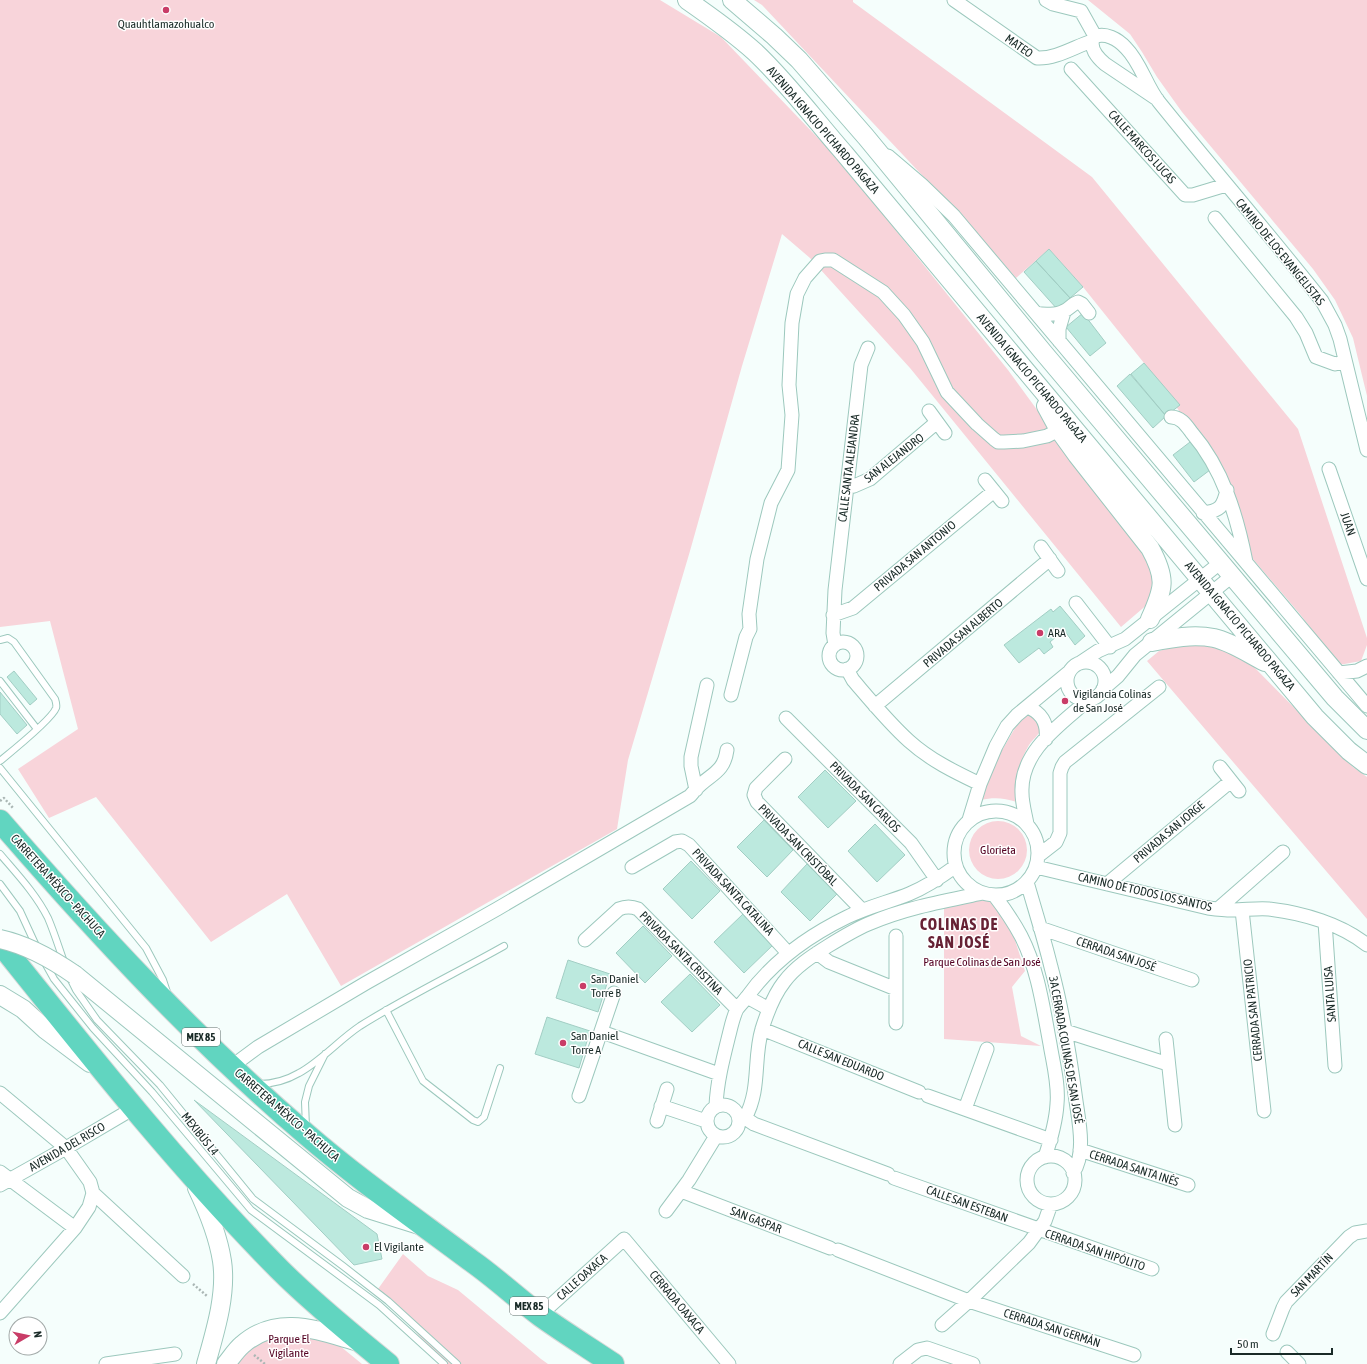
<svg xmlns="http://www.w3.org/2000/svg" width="1367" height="1364" font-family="'Asap Condensed',sans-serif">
  <rect width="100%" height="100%" fill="#f5fefc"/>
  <path fill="#f8d4da" d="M 0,0 L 660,0 L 721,37 L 841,162 L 1008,370 L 1154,570 L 1149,603 L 1121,627 L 910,368 L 810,258 L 782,234 L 742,366 L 690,551 L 628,760 L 617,829 L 341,986 L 287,894 L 211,942 L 96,797 L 49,818 L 18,769 L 78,729 L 50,621 L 0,627 Z
    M 754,0 L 853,0 L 853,2 L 1092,177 L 1298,429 L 1367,638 L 1367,645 L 1361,661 L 1339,665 L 1299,613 L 1252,558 L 1243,522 L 1219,465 L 1144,363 L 1083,287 L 1049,249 L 1016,278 L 983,240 L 762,5 Z
    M 1088,0 L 1367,0 L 1367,396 L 1353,338 L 1335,300 L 1313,269 L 1182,112 L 1157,77 L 1142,52 L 1130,34 Z
    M 1193,642 L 1223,649 L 1252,665 L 1353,767 L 1367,777 L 1367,919 L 1147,661 L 1159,651 Z
    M 1031,713 L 1042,728 C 1039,735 1033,739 1029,745 C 1018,763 1017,782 1017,802 C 1004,798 994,797 981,800 L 998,757 L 1021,718 L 1026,714 Z
    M969 850a29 29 0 1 1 58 0a29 29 0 1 1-58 0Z
    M 980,899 L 994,902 L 1012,931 L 1025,971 L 1012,987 L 1021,1036 L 1041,1046 L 944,1039 L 944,906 Z
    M 403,1254 L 428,1276 L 458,1290 L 541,1359 L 548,1364 L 444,1364 L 378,1289 Z
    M 271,1331 L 329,1337 L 362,1364 L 236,1364 L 241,1351 Z"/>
  <path fill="#bce9de" stroke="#a2cec4" d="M 1049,249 L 1083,287 L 1070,298 L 1036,261 Z
    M 1036,261 L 1070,298 L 1058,310 L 1024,272 Z
    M 1083,313 L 1106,343 L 1090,356 L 1066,327 Z
    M 1144,363 L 1180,405 L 1166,416 L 1131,374 Z
    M 1130,374 L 1166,416 L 1153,428 L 1117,386 Z
    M 1194,439 L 1214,467 L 1194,482 L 1173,455 Z
    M 1060,606 L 1085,636 L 1075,645 L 1064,630 L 1050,642 L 1053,647 L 1044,654 L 1039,648 L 1019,663 L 1004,645 L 1051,609 L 1053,612 Z
    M 14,671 L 37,699 L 30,705 L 7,677 Z
    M 0,692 L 27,725 L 17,734 L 0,714 Z
    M 825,770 L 856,801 L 828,828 L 798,797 Z
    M 764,820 L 793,850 L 767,877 L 737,847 Z
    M 875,824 L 905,855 L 877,882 L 848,851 Z
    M 691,861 L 720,891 L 692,919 L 663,889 Z
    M 807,864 L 837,894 L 810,921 L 781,892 Z
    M 743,914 L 773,945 L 744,973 L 714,942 Z
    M 643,926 L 672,956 L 645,983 L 616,953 Z
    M 568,960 L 610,974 L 598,1012 L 556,998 Z
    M 690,974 L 720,1005 L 692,1032 L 661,1002 Z
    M 547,1017 L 590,1031 L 579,1068 L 535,1054 Z
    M 194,1100 L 377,1234 L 382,1259 L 354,1265 Z"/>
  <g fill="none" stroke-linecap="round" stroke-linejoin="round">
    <g stroke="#9cc8bd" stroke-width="8">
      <path id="lane" d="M 0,640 L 8,638 L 14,642 L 55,699 C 56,702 57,705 56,708 C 52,719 11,752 0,761
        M 0,681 L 37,729
        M 0,768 L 146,948 L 163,980 L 167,992
        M 0,854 C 17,874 36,894 48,918 C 54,932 59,948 64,962
        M 0,884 L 20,911 L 37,948
        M 44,961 L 54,979 L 93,1028 L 152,1092 L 251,1210 L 379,1305 L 444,1364
        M 71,980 L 76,990 L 97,1020 L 160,1085 L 253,1199 L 343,1266 L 388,1301 L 457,1364
        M 386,1010 L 423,1081 L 473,1120 L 478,1122 L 484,1117 L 500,1068
        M 259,1084 C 273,1084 287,1080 299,1073 C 321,1061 339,1040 360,1026 C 406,997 456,973 504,946
        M 306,1127 L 305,1102 L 309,1086 L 325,1054"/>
    </g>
    <g stroke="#9cc8bd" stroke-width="15">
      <path id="street" d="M 954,0 L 1037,58 C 1056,59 1074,47 1092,41
        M 1046,0 L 1053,4 L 1081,11 L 1095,36
        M 1071,69 L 1185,195 L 1193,195 L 1226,185
        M 1157,99 L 1105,64 C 1098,58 1088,47 1094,37 C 1105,32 1118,39 1126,48 C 1141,63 1146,86 1159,102 C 1213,169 1269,234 1322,301 L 1335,325 L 1340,339 L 1367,450
        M 888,156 L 922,185 L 954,216 L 1367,706
        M 1215,218 L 1296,317 L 1306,333 L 1316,357 L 1335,364 L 1345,362
        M 1036,313 C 1043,315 1058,315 1064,311 C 1069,309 1072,304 1078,302 L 1082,304 L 1089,313
        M 1059,341 L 1059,329 L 1064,312
        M 929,411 L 945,433
        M 1171,417 C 1181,417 1186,425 1192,433 C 1223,469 1237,516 1246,562
        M 1329,469 L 1367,579
        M 985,480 L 1002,501
        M 847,487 L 854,486 L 870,479 L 937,422
        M 1203,513 C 1220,511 1223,507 1227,490
        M 1041,547 L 1058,571
        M 1076,603 L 1110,647
        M 833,615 L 853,608 L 994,491
        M829 656a14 14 0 1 1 28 0a14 14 0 1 1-28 0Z
        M 835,645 L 833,633 L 835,590 L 861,365 L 868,348
        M1067 681a19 19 0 1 1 38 0a19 19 0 1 1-38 0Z
        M 1080,663 L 1098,651 L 1125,639 L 1220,563
        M 847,669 L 853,680 C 871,701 889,723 909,741 C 930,760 955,772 980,784
        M 1339,673 L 1357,671 L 1367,666
        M 1103,689 L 1118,676 L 1135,655 L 1232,576
        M 731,695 L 746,637 L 750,629 L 749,614 L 757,559 L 771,503 L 788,470 L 792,415 L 789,385 L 792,323 L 797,294 L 805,278 L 820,261 L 825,260 L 833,260 L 883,292 L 904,315 L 923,342 L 947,392 L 977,424 L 994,439 L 998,442 L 1004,442 L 1023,441 L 1047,436 L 1059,430
        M 875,706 L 1050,559
        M 1027,707 C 1041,712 1048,723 1046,739
        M 786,718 L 911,843 L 937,880
        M 785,759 L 756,788 L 754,795 L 757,802 L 862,910
        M 1220,767 L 1239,791
        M 696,790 L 691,766 L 691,757 L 707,685
        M954 853a42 42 0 1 1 84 0a42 42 0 1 1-84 0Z
        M 969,820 L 980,784 L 996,746 L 1007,726 L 1017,715 L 1069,672
        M 1027,824 C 1025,813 1022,803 1022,793 C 1020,751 1060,725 1088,700
        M 1038,856 L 1056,842 L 1060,833 L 1060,773 L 1062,767 L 1065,762 L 1159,687
        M 632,867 L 675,842 L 682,841 L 689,845 L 788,953
        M 1036,867 L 1208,908 C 1216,909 1224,910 1232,910 C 1245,910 1257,908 1269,909 C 1303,913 1341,924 1367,945
        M 1027,882 C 1035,910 1044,938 1051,967 C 1063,1011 1070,1056 1076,1101 C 1079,1122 1086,1154 1073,1173
        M 1107,884 L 1231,781
        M 994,895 C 1004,908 1013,921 1021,936 C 1038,969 1043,1007 1050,1044 C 1053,1063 1059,1084 1057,1104 C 1056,1122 1051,1139 1045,1157
        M 1218,909 L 1283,852
        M 1242,910 L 1264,1111
        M 1325,922 L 1335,1066
        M 1040,928 L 1192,980
        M 585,940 L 619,909 C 626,906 631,906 638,909 L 737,1009
        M 817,953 L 829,962 L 896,989
        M 747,997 L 769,1009
        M 896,1023 L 896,936
        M 762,1029 L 919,1092
        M 1065,1031 L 1168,1064
        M 602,1032 L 719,1074
        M 1166,1039 L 1175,1125
        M 231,1067 L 258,1047 L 366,983 L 497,909 L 690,796 C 692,794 694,791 696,789 C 710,774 724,773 727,750
        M 0,1093 L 66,1148 L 90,1182 L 93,1193 L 89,1207 L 75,1228 L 0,1313
        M 579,1096 L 614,993
        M 928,1096 L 1051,1140
        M707 1121a16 16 0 1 1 32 0a16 16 0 1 1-32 0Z
        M 661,1106 L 706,1121
        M 716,1106 C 717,1082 723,1059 729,1035 C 731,1027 733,1017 737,1009 C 740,1005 744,1001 747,997 C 772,962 808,936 847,917 C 867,907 889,902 909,894 C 926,887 941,877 956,866
        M 965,1109 L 987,1049
        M 745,1118 L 754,1124 L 888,1174
        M 657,1121 L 667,1089
        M 739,1121 L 745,1118 C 761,1089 753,1059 762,1029 C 767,1013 773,996 784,982 C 795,967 812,956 828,946 C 841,938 854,930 868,924 C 905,908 944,901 983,893
        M 1080,1150 L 1188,1185
        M1027 1180a24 24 0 1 1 48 0a24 24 0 1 1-48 0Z
        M 0,1172 L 75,1228
        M 894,1178 L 1152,1269
        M 0,1185 L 66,1148 L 134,1108
        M 681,1191 L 830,1248
        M 93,1193 L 183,1276
        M 666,1211 L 689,1180 L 716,1136
        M 838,1250 L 969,1301 L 1134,1355
        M 540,1315 L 624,1239 L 729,1364
        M 942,1325 L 969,1301 L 1029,1243 L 1045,1221 L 1051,1204
        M 1273,1334 L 1283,1308 L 1286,1302 L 1349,1237 L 1355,1233 L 1367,1231
        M 1287,1352 L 1299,1364
        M 106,1364 L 175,1354
        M 900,1364 L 918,1350 L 927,1348 L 973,1364"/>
    </g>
    <g stroke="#9cc8bd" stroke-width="20">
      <path id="secondary" d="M 687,0 C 710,16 734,33 755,52 C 787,82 815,120 844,153 L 1315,717 L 1349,751 L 1367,765
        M 732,0 L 774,36 L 799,60 L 866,137 L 1043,352 L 1335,698 L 1367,730
        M 1046,406 L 1059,430 L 1077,455 L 1150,548 C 1167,579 1164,588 1150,619
        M 1152,642 C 1172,638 1193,634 1214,638 C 1232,642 1249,654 1265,662
        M 75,975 L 348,1198 L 368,1209 L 419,1225
        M 0,995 L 23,1009 L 46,1030 L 90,1063
        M 197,1188 C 208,1211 218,1235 222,1261 C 227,1294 215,1332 206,1364
        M 226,1364 C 231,1358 236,1350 242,1345 C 278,1313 319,1331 359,1342"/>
    </g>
    <g stroke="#d6d9d8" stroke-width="24">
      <path id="highway" d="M 0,821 C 95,931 195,1039 306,1134 C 359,1180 417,1220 473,1262 C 497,1279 518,1299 541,1316 C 565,1333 589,1348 613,1364
        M 0,943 C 89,1054 178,1167 279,1269 C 312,1302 351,1334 388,1364"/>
    </g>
    <path stroke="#aab6b4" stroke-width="2.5" stroke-dasharray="2 2" stroke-linecap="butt" d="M 0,801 L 4,798 L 13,808
      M 193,1284 L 207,1296
      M 254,1355 L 265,1364"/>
    <use href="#lane" stroke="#fff" stroke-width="6"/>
    <use href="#street" stroke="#fff" stroke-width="13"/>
    <use href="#secondary" stroke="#fff" stroke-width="18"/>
    <use href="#highway" stroke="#61d5c0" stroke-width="22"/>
    <g stroke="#9cc8bd" stroke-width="20" stroke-linecap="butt">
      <path id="secondary-bridge" d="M 0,939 C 28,945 52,959 75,975"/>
    </g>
    <use href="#secondary-bridge" stroke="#fff" stroke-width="18"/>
  </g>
  <g fill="#c93c67" stroke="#fff" stroke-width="1.5">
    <circle cx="166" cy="10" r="4"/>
    <circle cx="1040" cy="633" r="4"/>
    <circle cx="1065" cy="701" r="4"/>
    <circle cx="583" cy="986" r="4"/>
    <circle cx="563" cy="1043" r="4"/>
    <circle cx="366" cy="1247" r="4"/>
  </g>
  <g text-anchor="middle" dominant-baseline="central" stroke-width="3" stroke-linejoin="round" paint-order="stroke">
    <g fill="#fff" stroke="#5e6a68" stroke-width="1">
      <rect x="182" y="1028" width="38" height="18" rx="3"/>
      <rect x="510" y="1297" width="38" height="18" rx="3"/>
    </g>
    <g font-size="11" font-weight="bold" fill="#192a27">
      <text x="201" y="1037">MEX 85</text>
      <text x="529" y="1306">MEX 85</text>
    </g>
    <g font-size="12" fill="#192a27" stroke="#fff" text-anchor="start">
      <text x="166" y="24" text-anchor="middle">Quauhtlamazohualco</text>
      <text x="1048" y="633">ARA</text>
      <text x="1073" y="694">Vigilancia Colinas<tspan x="1073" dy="14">de San José</tspan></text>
      <text x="591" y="979">San Daniel<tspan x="591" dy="14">Torre B</tspan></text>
      <text x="571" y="1036">San Daniel<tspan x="571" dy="14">Torre A</tspan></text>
      <text x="374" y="1247">El Vigilante</text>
    </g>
    <g font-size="12" fill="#192a27" stroke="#fff">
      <text transform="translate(1019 46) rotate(35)">MATEO</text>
      <text transform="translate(823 130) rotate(49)">AVENIDA IGNACIO PICHARDO PAGAZA</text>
      <text transform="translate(1142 147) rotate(48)">CALLE MARCOS LUCAS</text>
      <text transform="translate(1280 252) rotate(51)">CAMINO DE LOS EVANGELISTAS</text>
      <text transform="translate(1032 378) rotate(50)">AVENIDA IGNACIO PICHARDO PAGAZA</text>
      <text transform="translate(894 458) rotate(-38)">SAN ALEJANDRO</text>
      <text transform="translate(849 468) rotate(-83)">CALLE SANTA ALEJANDRA</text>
      <text transform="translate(1348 524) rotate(71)">JUAN</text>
      <text transform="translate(915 556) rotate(-40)">PRIVADA SAN ANTONIO</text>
      <text transform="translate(1240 626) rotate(50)">AVENIDA IGNACIO PICHARDO PAGAZA</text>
      <text transform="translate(963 633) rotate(-40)">PRIVADA SAN ALBERTO</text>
      <text transform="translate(865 797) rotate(45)">PRIVADA SAN CARLOS</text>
      <text transform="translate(1169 832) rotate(-40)">PRIVADA SAN JORGE</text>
      <text transform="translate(798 845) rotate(46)">PRIVADA SAN CRISTÓBAL</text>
      <text transform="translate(58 886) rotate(48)">CARRETERA MÉXICO - PACHUCA</text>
      <text transform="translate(733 892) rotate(47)">PRIVADA SANTA CATALINA</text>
      <text transform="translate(1145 892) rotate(13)">CAMINO DE TODOS LOS SANTOS</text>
      <text transform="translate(681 953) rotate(45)">PRIVADA SANTA CRISTINA</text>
      <text transform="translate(1116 954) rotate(19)">CERRADA SAN JOSÉ</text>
      <text transform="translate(1330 994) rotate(-94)">SANTA LUISA</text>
      <text transform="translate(1253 1010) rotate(-96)">CERRADA SAN PATRICIO</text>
      <text transform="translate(1066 1050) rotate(80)">3A CERRADA COLINAS DE SAN JOSÉ</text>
      <text transform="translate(841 1060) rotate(22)">CALLE SAN EDUARDO</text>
      <text transform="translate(287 1115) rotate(41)">CARRETERA MÉXICO - PACHUCA</text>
      <text transform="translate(200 1134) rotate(51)">MEXIBÚS L4</text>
      <text transform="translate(67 1147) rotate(-30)">AVENIDA DEL RISCO</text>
      <text transform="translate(1134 1168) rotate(18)">CERRADA SANTA INÉS</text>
      <text transform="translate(967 1204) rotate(20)">CALLE SAN ESTEBAN</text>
      <text transform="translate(756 1220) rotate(21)">SAN GASPAR</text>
      <text transform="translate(1095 1250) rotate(19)">CERRADA SAN HIPÓLITO</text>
      <text transform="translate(1312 1275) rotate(-46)">SAN MARTÍN</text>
      <text transform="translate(582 1277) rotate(-42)">CALLE OAXACA</text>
      <text transform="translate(677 1302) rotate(50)">CERRADA OAXACA</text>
      <text transform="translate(1052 1328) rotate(18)">CERRADA SAN GERMÁN</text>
    </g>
    <g font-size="12" fill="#530021" stroke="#fff">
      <text x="998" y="850">Glorieta</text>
      <text x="982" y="962">Parque Colinas de San José</text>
      <text x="289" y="1339">Parque El<tspan x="289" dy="14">Vigilante</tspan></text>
    </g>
    <g font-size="16" font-weight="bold" letter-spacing="1" fill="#672235" stroke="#fff">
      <text x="959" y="924">COLINAS DE<tspan x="959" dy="18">SAN JOSÉ</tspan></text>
    </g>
  </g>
  <g transform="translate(28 1336) rotate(81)"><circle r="19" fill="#ffffff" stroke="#a3aaa9"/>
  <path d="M0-3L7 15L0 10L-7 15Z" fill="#c93c67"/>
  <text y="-6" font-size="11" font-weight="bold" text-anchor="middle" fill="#192a27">N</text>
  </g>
  <path d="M1231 1348v6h101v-6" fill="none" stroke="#192a27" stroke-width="2"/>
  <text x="1237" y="1348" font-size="12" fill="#192a27" stroke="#ffffff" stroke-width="3" paint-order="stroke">50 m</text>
</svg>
